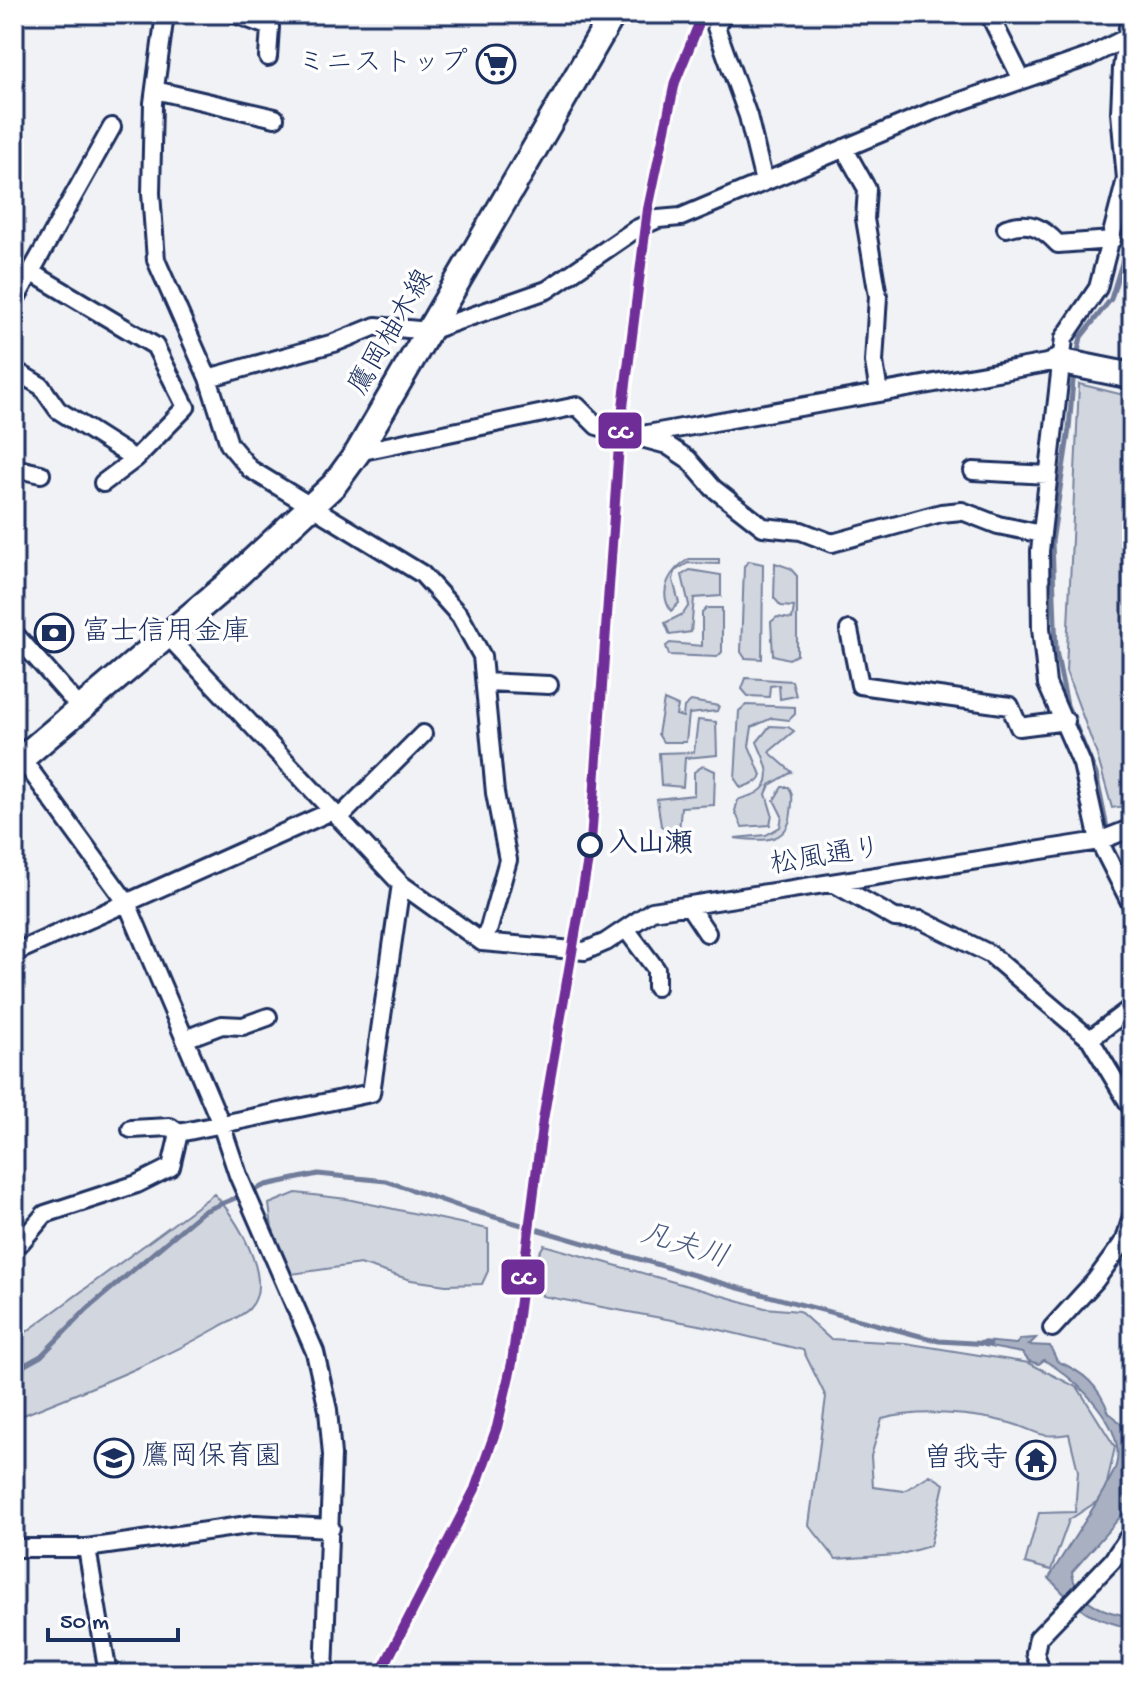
<svg xmlns="http://www.w3.org/2000/svg" width="1146" height="1688" font-family="'Gochi Hand','Klee One',sans-serif">
  <rect width="100%" height="100%" fill="#f1f2f5"/>
  <filter id="ink" filterUnits="userSpaceOnUse"><feTurbulence type="fractalNoise" baseFrequency=".0125" numOctaves="2"/><feDisplacementMap in="SourceGraphic" scale="16" xChannelSelector="R" yChannelSelector="G"/><feConvolveMatrix kernelMatrix="1 2 1 2 8 2 1 2 1" color-interpolation-filters="sRGB"/></filter>
  <g filter="url(#ink)">
    <path fill="#d2d6df" stroke="#76829e" stroke-width="2" d="M 1079,384 L 1132,397 L 1132,805 L 1112,808 L 1097,755 L 1066,671 Z
      M 689,559 L 719,559 L 719,564 L 688,563 L 675,571 L 673,580 L 679,603 L 671,611 C 657,590 671,569 689,559 Z
      M 749,561 L 763,564 L 762,659 L 745,658 L 741,652 L 744,566 Z
      M 775,563 L 790,568 L 797,576 L 797,655 L 789,659 L 773,655 L 771,622 L 777,617 L 792,619 L 794,607 L 781,606 L 774,598 Z
      M 690,570 L 721,575 L 721,596 L 694,598 L 691,632 L 670,635 L 665,623 L 683,614 L 689,605 L 682,575 Z
      M 707,608 L 722,608 L 722,652 L 717,657 L 669,655 L 666,646 L 670,643 L 702,646 L 702,613 Z
      M 746,678 L 792,681 L 796,696 L 780,699 L 779,685 L 770,686 L 769,697 L 748,696 L 742,689 Z
      M 664,700 L 678,706 L 676,715 L 683,717 L 684,707 L 691,701 L 719,706 L 717,711 L 689,714 L 686,742 L 663,742 L 658,734 Z
      M 746,705 L 795,707 L 795,714 L 789,720 L 772,718 L 752,727 L 749,746 L 761,775 L 758,781 L 741,788 L 735,779 L 739,711 Z
      M 698,720 L 716,722 L 717,755 L 685,758 L 683,787 L 661,785 L 659,753 L 694,752 Z
      M 770,726 L 788,727 L 794,731 L 769,752 L 792,772 L 770,785 L 766,794 L 772,814 L 770,825 L 742,827 L 735,811 L 738,800 C 744,797 752,796 757,793 C 778,781 763,757 757,742 Z
      M 703,766 L 715,771 L 714,805 L 681,807 L 679,832 L 673,833 L 661,826 L 657,799 L 694,795 L 694,772 Z
      M 782,787 L 789,787 C 794,796 792,803 791,813 C 788,845 760,841 735,838 L 766,835 L 780,827 L 782,816 L 774,800 Z
      M 296,1193 L 347,1199 L 488,1229 L 488,1271 L 482,1284 L 446,1285 L 411,1280 L 360,1264 L 292,1274 L 272,1228 L 269,1204 Z
      M 214,1194 C 235,1215 276,1281 249,1309 C 241,1317 226,1322 217,1328 C 153,1365 82,1391 14,1419 L 14,1341 Z
      M 544,1245 L 765,1308 L 799,1311 L 830,1339 L 905,1343 L 1029,1363 L 1078,1388 L 1115,1447 L 1104,1497 L 1069,1520 L 1051,1570 L 1025,1563 L 1039,1513 L 1075,1512 L 1078,1471 L 1069,1434 C 1036,1439 1039,1431 1010,1423 C 974,1413 918,1409 882,1419 L 871,1456 L 873,1487 L 904,1491 L 930,1475 L 944,1484 L 930,1546 L 898,1555 L 836,1559 L 809,1525 L 826,1397 L 803,1350 L 704,1326 L 542,1296 L 533,1263 Z"/>
    <path fill="#a8b0c2" stroke="#707c9a" stroke-width="2" d="M 1036,1338 L 1029,1345 L 1050,1346 L 1057,1361 C 1084,1372 1099,1386 1109,1413 C 1142,1433 1118,1478 1129,1507 L 1072,1572 C 1075,1601 1106,1614 1132,1616 L 1132,1628 C 1091,1620 1077,1609 1049,1578 C 1070,1542 1095,1509 1113,1473 C 1134,1431 1075,1378 1044,1360 L 1039,1364 L 1029,1361 L 1022,1353 L 984,1346 L 983,1341 L 1016,1344 L 1021,1339 Z"/>
    <g fill="none" stroke-linecap="round" stroke-linejoin="round">
      <path stroke="#707c9a" stroke-width="5" d="M 1077,356 L 1081,337 L 1111,299 L 1132,230
        M 1074,369 L 1069,429 L 1052,542 L 1056,651 L 1067,705 L 1096,774 L 1108,833
        M 14,1371 L 41,1356 L 87,1309 L 202,1212 L 266,1185 L 318,1174 L 386,1181 L 467,1209 L 735,1287 L 939,1341 L 990,1344"/>
      <g stroke="#1b2f5e" stroke-width="22">
        <path id="street" d="M 165,14 L 153,103 L 151,193 L 156,260 L 208,378 L 229,444 L 250,469 L 422,574 L 460,616 L 482,656 L 495,793 L 508,860 L 489,928 L 482,942
          M 235,14 L 270,27 L 268,57
          M 723,14 L 716,27 L 748,116 L 764,182
          M 989,14 L 1021,78
          M 1130,14 L 1122,68 L 1120,112 L 1126,179 L 1098,288 L 1064,338 L 1040,551 L 1041,628 L 1047,684 L 1082,764 L 1099,841 L 1132,906
          M 155,90 L 275,118
          M 844,148 L 867,189 L 865,219 L 878,296 L 874,362 L 879,393
          M 1006,228 C 1029,220 1042,227 1058,244 L 1112,240
          M 14,302 L 112,127
          M 14,370 L 41,386 L 58,410 L 135,459 L 186,407 L 155,346 L 31,272
          M 208,378 L 334,343 L 376,326 L 429,331 L 547,290 L 636,229 L 658,219 L 681,217 L 933,111 L 1088,57 L 1128,37
          M 642,435 L 1058,361
          M 358,452 L 577,406 L 597,426 L 667,445 L 688,459 L 713,488 L 763,527 L 801,531 L 832,543 L 941,513 L 962,511 L 998,525 L 1042,534
          M 14,468 L 41,474
          M 973,471 L 1048,475
          M 103,483 L 135,459
          M 849,630 L 860,685 L 1010,706 L 1019,727 L 1066,721
          M 14,633 L 81,709
          M 168,636 L 401,884 L 482,942 L 585,951 L 606,942 L 652,911 L 1099,841 L 1132,828
          M 485,682 L 549,685
          M 22,759 L 127,903 L 221,1124 L 238,1175 L 315,1352 L 328,1410 L 332,1455 L 324,1674
          M 339,818 L 423,734
          M 833,883 L 895,918 L 921,920 L 990,954 L 1090,1039 L 1132,1109
          M 689,906 L 707,933
          M 626,929 L 656,969 L 656,987
          M 14,953 L 332,811
          M 185,1039 L 222,1025 L 243,1026 L 268,1017
          M 1090,1039 L 1132,1007
          M 131,1129 L 170,1127 L 179,1133 L 371,1093 L 401,884
          M 14,1245 L 21,1242 L 45,1214 L 137,1184 L 171,1167 L 179,1133
          M 1131,1245 L 1125,1240 L 1132,1216
          M 1052,1328 L 1095,1281 L 1125,1240
          M 14,1548 L 87,1548 L 255,1524 L 331,1528
          M 87,1548 L 108,1674
          M 1042,1674 L 1035,1653 L 1038,1638 L 1112,1561 L 1132,1532"/>
      </g>
      <g stroke="#1b2f5e" stroke-width="30">
        <path id="secondary" d="M 1058,361 L 1132,376
          M 14,765 L 222,589 L 334,485 L 358,452 L 613,14"/>
      </g>
      <use href="#street" stroke="#fff" stroke-width="16"/>
      <use href="#secondary" stroke="#fff" stroke-width="24"/>
      <g stroke="#fff" stroke-width="16">
        <path id="rail-1" d="M 380,1674 L 475,1489 L 497,1427 L 512,1363 L 543,1120 L 591,842 L 620,431 L 648,209 L 675,82 L 703,14"/>
      </g>
      <use href="#rail-1" stroke="#6f2d98" stroke-width="10"/>
    </g>
  </g>
  <defs>
    <g id="supermarket-ring" transform="scale(2)"><circle r="9.5" fill="#fff" stroke="#1b2f5e" stroke-width="1.5"/><path d="M-6-5.5h2.5l.6 2H6L4.5 2H-2.5L-4.4-4H-6ZM-1.5 3.2a1.3 1.3 0 1 0 .1 0ZM3 3.2a1.3 1.3 0 1 0 .1 0Z" fill="#1b2f5e"/></g>
    <g id="bank-ring" transform="scale(2)"><circle r="9.5" fill="#fff" stroke="#1b2f5e" stroke-width="1.5"/><path d="M-6-4H6V4H-6ZM0-2.3a2.3 2.3 0 1 0 0 4.6a2.3 2.3 0 1 0 0-4.6Z" fill="#1b2f5e"/></g>
    <g id="school-ring" transform="scale(2)"><circle r="9.5" fill="#fff" stroke="#1b2f5e" stroke-width="1.5"/><path d="M0-5L7-2L0 1L-7-2ZM-4 1L0 2.5L4 1V4Q0 6-4 4Z" fill="#1b2f5e"/></g>
    <g id="temple-ring" transform="scale(2)"><circle r="9.5" fill="#fff" stroke="#1b2f5e" stroke-width="1.5"/><path d="M0-6L5-2H3V0L6.5 2.5H4V6H1.5V3h-3V6H-4V2.5H-6.5L-3 0V-2H-5Z" fill="#1b2f5e"/></g>
  </defs>
  <g fill-rule="evenodd">
    <use href="#supermarket-ring" x="496" y="64"/>
    <use href="#bank-ring" x="54" y="633"/>
    <use href="#school-ring" x="114" y="1458"/>
    <use href="#temple-ring" x="1036" y="1460"/>
  </g>
  <circle fill="#fff" stroke="#1b2f5e" stroke-width="4" cx="590" cy="845" r="11"/>
  <g text-anchor="middle" dominant-baseline="central" stroke-width="7" stroke-linejoin="round" paint-order="stroke">
    <g font-size="28" fill="#1b2f5e" stroke="#fff" text-anchor="end">
      <text x="468" y="64">ミニストップ</text>
      <text x="82" y="633" text-anchor="start">富士信用金庫</text>
      <text x="142" y="1458" text-anchor="start">鷹岡保育園</text>
      <text x="1008" y="1460">曽我寺</text>
    </g>
    <g font-size="28" fill="#1b2f5e" stroke="#fff">
      <text transform="translate(393 333) rotate(-60)">鷹岡柚木線</text>
      <text transform="translate(826 858) rotate(-9)">松風通り</text>
    </g>
    <g font-size="28" font-weight="bold" fill="#1b2f5e" stroke="#fff" text-anchor="start">
      <text x="609" y="845">入山瀬</text>
    </g>
    <g font-size="30" font-style="italic" fill="#4c5c81" stroke="#fff">
      <text transform="translate(684 1248) rotate(17)">凡夫川</text>
    </g>
  </g>
  <g stroke="#fff" stroke-width="3">
    <rect x="597" y="411" width="46" height="39" rx="8" fill="#6f2d98"/>
    <rect x="500" y="1258" width="46" height="38" rx="8" fill="#6f2d98"/>
  </g>
  <g font-size="22" text-anchor="middle" font-weight="bold" fill="#fff">
    <text x="620" y="438">CC</text>
    <text x="523" y="1284">CC</text>
  </g>
  <rect width="1146" height="1688" fill="none" stroke="#fff" stroke-width="48"/>
  <rect x="24" y="24" width="1098" height="1640" fill="none" stroke="#1b2f5e" stroke-width="3" filter="url(#ink)"/>
  <path d="M48 1628v12h130v-12" fill="none" stroke="#1b2f5e" stroke-width="4"/>
  <text x="60" y="1628" font-size="24" fill="#1b2f5e" stroke="#ffffff" stroke-width="6" paint-order="stroke">50 m</text>
</svg>
